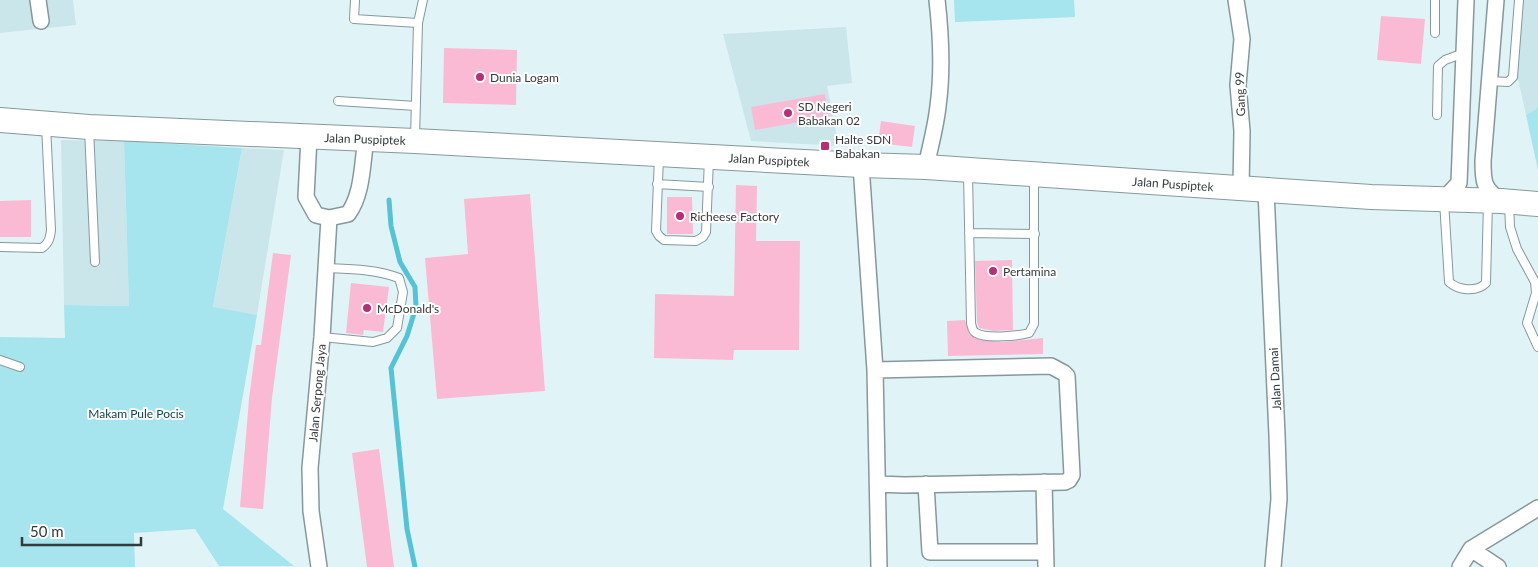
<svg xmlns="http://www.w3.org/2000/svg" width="1538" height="567" font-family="Lato,sans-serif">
  <rect width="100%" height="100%" fill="#e0f4f7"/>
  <path fill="#cbe6eb" d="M 0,0 L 73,0 L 76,25 L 0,33 Z
    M 1518,0 L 1538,0 L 1538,108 L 1526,115 L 1515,65 Z
    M 846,27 L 852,83 L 827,86 L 839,146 L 751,141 L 723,34 Z
    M 61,140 L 124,141 L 129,306 L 64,305 Z
    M 242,148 L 284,150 L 257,315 L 213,308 Z"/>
  <path fill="#a6e4ee" d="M 954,0 L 1074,0 L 1075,17 L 955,22 Z
    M 1538,108 L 1538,170 L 1526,115 Z
    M 124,141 L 242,148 L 213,307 L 257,315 L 223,509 L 294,566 L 219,566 L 195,529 L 134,533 L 135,567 L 0,567 L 0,337 L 65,338 L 64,305 L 129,306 Z"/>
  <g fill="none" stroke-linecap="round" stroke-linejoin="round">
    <path stroke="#55c3d4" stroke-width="5" d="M 389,200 L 391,226 L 400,262 L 415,287 L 416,307 L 407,336 L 391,368 L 407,529 L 415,567"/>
  </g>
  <path fill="#fbbad3" d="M 1381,16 L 1425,19 L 1421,64 L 1377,60 Z
    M 444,48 L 517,50 L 516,105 L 443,103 Z
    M 825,94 L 829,117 L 755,130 L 751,107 Z
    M 881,121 L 915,126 L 912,147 L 878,143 Z
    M 736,185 L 757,186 L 756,241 L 800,241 L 799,350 L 734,350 L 733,360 L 654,358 L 655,294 L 734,296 Z
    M 530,194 L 545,391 L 437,399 L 425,258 L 468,254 L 464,199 Z
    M 667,197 L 692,197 L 693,234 L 667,234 Z
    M 31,200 L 31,237 L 0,237 L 0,201 Z
    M 273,253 L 291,255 L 272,398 L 263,509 L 240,507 L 249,399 L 256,345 L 261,345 Z
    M 1012,260 L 1013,330 L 994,331 L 979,328 L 977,322 L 975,261 Z
    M 351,283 L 389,287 L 383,332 L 364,330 L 363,335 L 346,333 Z
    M 965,320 L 969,334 L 980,340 L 1002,342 L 1043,338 L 1043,354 L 948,356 L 947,321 Z
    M 379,449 L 394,567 L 367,567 L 352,453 Z"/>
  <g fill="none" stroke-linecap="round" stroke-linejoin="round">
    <g stroke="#86989b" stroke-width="10">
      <path id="lane" d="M 355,0 L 354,19 L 418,23
        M 1435,33 L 1435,0
        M 1489,81 L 1508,82 L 1513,77 L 1519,0
        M 338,101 L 416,106
        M 1437,115 L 1438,66 L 1445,60 L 1464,53
        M 89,129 L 95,262
        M 415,138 L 418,23 L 423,0
        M 659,157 L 656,231 L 659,236 L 664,240 L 696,241 L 703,237 L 706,232 L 709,159
        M 968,174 L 971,323 C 972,327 972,331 976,333 C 986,339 1018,336 1029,333 L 1034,324 L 1034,176
        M 657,184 L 709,187
        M 1444,201 L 1449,282 C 1458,290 1476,293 1486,283 L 1488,202
        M 1509,203 L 1510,227 L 1517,249 L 1535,282 L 1536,293 L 1527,323 L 1538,347
        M 969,233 L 1035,234
        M 0,247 L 42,248 C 49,243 50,238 51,230 L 46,125
        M 322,337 L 373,342 L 387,338 L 397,328 L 403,292 L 399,278 C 376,269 350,269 325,268
        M 0,360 L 20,367"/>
    </g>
    <g stroke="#86989b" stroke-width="18">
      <path id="street" d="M 38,0 L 41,21
        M 1236,0 L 1242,39 L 1238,85 L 1242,131 L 1241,189
        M 1496,0 L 1483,161 C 1483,182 1483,188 1501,201
        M 309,137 L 306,197 L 316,215 L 329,218 L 348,214 C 363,194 362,163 366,139
        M 861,165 L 875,370 L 879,567
        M 926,167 C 930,147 936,126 938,106 C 943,70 941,35 937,0
        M 1266,191 L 1277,435 L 1279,499 L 1273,567
        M 1444,199 L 1459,183 L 1466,0
        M 875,370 L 1051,366 L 1064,373 L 1067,376 L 1072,475 L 1069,480 L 1065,482 L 904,485 L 878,484
        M 1044,482 L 1046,567
        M 926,484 L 930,552 L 1045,552
        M 1471,549 L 1498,567
        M 319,567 L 311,511 L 310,468 L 322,337 L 329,218
        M 1460,567 L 1471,549 L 1538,508"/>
    </g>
    <g stroke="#86989b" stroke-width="26">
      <path id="primary" d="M 0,120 L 89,127 L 415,141 L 861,165 L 926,167 L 1371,197 L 1501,201 L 1538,204"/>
    </g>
    <use href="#lane" stroke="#fff" stroke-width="8"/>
    <use href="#street" stroke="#fff" stroke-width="15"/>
    <use href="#primary" stroke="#fff" stroke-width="24"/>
  </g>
  <g fill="#b53074" stroke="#fff" stroke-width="2">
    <circle cx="480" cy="77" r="5"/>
    <circle cx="788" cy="113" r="5"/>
    <rect x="820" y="141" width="10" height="10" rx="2.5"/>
    <circle cx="680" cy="216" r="5"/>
    <circle cx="993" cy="271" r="5"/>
    <circle cx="367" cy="308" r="5"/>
  </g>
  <g text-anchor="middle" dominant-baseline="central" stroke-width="4" stroke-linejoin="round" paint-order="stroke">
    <g font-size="12" fill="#333a3b" stroke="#fff" text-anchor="start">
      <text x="490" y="77">Dunia Logam</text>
      <text x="798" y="106">SD Negeri<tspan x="798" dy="14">Babakan 02</tspan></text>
      <text x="835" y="139">Halte SDN<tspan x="835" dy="14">Babakan</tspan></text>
      <text x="690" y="216">Richeese Factory</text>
      <text x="1003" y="271">Pertamina</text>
      <text x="377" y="308">McDonald's</text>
    </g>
    <g font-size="12" fill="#333a3b" stroke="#fff">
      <text transform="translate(1240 94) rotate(-92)">Gang 99</text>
      <text transform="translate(365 139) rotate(2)">Jalan Puspiptek</text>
      <text transform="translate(769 160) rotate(3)">Jalan Puspiptek</text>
      <text transform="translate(1173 184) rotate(4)">Jalan Puspiptek</text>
      <text transform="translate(1275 379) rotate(-93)">Jalan Damai</text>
      <text transform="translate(317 393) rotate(-85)">Jalan Serpong Jaya</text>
    </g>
    <g font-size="12" fill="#11434b" stroke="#fff">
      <text x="136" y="413">Makam Pule Pocis</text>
    </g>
  </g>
  <path d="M22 537v8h119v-8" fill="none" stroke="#333a3b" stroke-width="2.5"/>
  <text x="30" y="537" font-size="15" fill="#333a3b" stroke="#ffffff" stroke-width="4" paint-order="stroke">50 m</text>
</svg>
